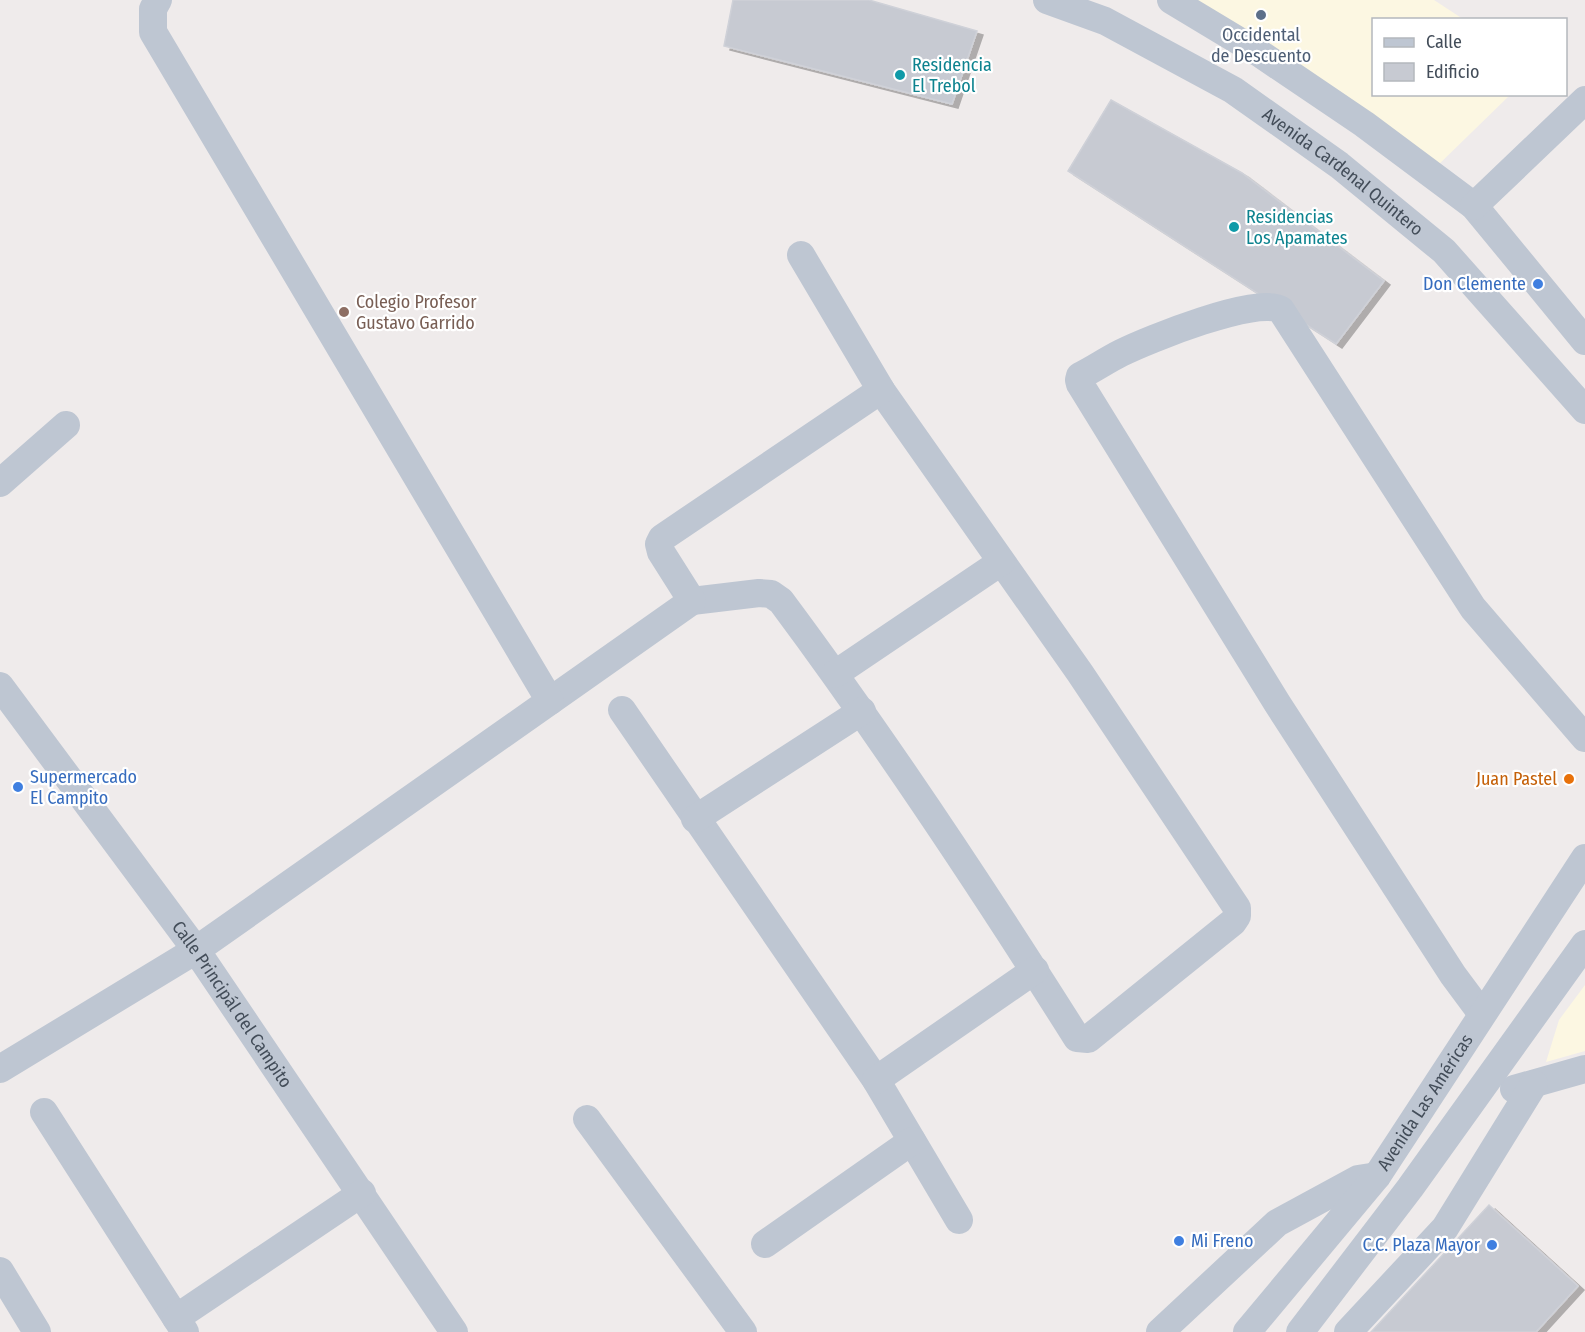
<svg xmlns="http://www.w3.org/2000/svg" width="1585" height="1332" font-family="'Fira Sans Condensed',sans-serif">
  <defs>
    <filter id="shadow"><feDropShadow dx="6" dy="4" stdDeviation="0" flood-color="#0004"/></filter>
  </defs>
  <rect width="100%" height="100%" fill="#efebeb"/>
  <path fill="#fcf7e2" d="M 1173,0 L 1434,0 L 1463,19 L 1374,20 L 1374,94 L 1510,95 L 1433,170 Z
    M 1585,985 L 1585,1051 L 1546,1062 L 1559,1020 Z"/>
  <path fill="#c7cad2" stroke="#cfd1d8" stroke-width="1.5" filter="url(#shadow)" d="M 733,0 L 869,0 L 977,31 L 952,104 L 724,46 Z
    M 1111,100 L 1242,173 L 1384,281 L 1336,344 L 1068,171 Z
    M 1489,1205 L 1578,1286 L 1536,1332 L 1371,1332 Z"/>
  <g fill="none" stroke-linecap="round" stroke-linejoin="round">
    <g stroke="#bec6d2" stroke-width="28">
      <path id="s1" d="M 1047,0 L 1105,21 L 1233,90 L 1339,165 L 1444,251 L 1585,410"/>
      <path d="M 1171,0 L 1259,53 L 1364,124 L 1474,206 L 1585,341"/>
      <path d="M 1474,206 L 1585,100"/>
      <path d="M 0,483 L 66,425"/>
      <path d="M 692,601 L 759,593 L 771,594 L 781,601 C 886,742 983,889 1077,1038 L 1088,1039 L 1233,922 L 1237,916 L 1237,908 L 1080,673 L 881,390"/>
      <path d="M 835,674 L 1001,562"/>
      <path id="s2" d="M 0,686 L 196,950 L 454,1332"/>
      <path d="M 550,701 L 692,601 L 661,552 L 659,544 L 662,538 L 881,390 L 801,255"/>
      <path d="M 622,710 L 876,1080 L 959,1220"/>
      <path d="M 695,819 L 862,711"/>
      <path d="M 1482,1014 L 1453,975 L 1277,703 L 1080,384 L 1079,380 L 1080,376 C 1094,369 1107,360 1121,353 C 1147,340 1258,295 1281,310 L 1473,608 L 1585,738"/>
      <path d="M 0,1069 L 196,950 L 550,701 L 153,32 L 153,9 L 158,0"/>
      <path d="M 876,1080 L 1035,970"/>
      <path d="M 1514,1089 L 1585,1069"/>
      <path d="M 44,1112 L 185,1332"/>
      <path d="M 587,1119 L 743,1332"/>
      <path d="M 765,1244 L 912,1141"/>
      <path d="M 0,1271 L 37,1332"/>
      <path d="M 176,1318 L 362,1193"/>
      <path d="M 1160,1332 L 1277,1223 L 1358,1179 L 1377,1176"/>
      <path id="s3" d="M 1247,1332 L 1377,1176 L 1585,858"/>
      <path d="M 1300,1332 L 1410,1188 L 1585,944"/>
      <path d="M 1348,1332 L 1445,1228 L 1534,1084"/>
    </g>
  </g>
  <circle fill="#5c6f8a" stroke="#fff" stroke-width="2" cx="1261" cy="15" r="6"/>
  <g fill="#0f9aa8" stroke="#fff" stroke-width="2">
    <circle cx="900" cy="75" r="6"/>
    <circle cx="1234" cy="227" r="6"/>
  </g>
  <g fill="#3f7fe0" stroke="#fff" stroke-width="2">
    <circle cx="1538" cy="284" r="6"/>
    <circle cx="18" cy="787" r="6"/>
    <circle cx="1179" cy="1241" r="6"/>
    <circle cx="1492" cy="1245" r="6"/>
  </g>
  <circle fill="#8d6e63" stroke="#fff" stroke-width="2" cx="344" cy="312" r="6"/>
  <circle fill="#e8710a" stroke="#fff" stroke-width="2" cx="1569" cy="779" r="6"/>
  <g text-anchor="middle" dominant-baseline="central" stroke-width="4.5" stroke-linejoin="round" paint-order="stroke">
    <g font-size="18" fill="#4e5e75" stroke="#fff">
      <text x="1261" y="35">Occidental<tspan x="1261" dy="21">de Descuento</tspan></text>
    </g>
    <g font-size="18" fill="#0d838f" stroke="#fff" text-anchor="start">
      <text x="912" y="65">Residencia<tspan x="912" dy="21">El Trebol</tspan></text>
      <text x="1246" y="217">Residencias<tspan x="1246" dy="21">Los Apamates</tspan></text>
    </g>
    <g font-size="18" fill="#434d59" stroke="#fff">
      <text stroke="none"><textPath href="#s1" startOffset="344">Avenida Cardenal Quintero</textPath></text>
      <text stroke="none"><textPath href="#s2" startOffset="394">Calle Principál del Campito</textPath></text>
      <text stroke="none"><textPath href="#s3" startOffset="291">Avenida Las Américas</textPath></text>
    </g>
    <g font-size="18" fill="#366cbe" stroke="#fff" text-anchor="end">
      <text x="1526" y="284">Don Clemente</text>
      <text x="30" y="777" text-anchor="start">Supermercado<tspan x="30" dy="21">El Campito</tspan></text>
      <text x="1191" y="1241" text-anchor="start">Mi Freno</text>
      <text x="1480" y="1245">C.C. Plaza Mayor</text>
    </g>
    <g font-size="18" fill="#785e54" stroke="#fff" text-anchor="start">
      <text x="356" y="302">Colegio Profesor<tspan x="356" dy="21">Gustavo Garrido</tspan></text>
    </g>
    <g font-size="18" fill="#c56008" stroke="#fff" text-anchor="end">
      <text x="1557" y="779">Juan Pastel</text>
    </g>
  </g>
  <rect x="1372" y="18" width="195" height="78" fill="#ffffff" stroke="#b4b8bd" stroke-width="1.5"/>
  <rect x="1384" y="38" width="30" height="9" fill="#bec6d2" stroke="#b4b8bd" stroke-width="1.5"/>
  <text x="1426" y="48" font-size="18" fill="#434d59">Calle</text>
  <rect x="1384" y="63" width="30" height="18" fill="#c7cad2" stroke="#b4b8bd" stroke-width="1.5"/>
  <text x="1426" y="78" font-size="18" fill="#434d59">Edificio</text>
</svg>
